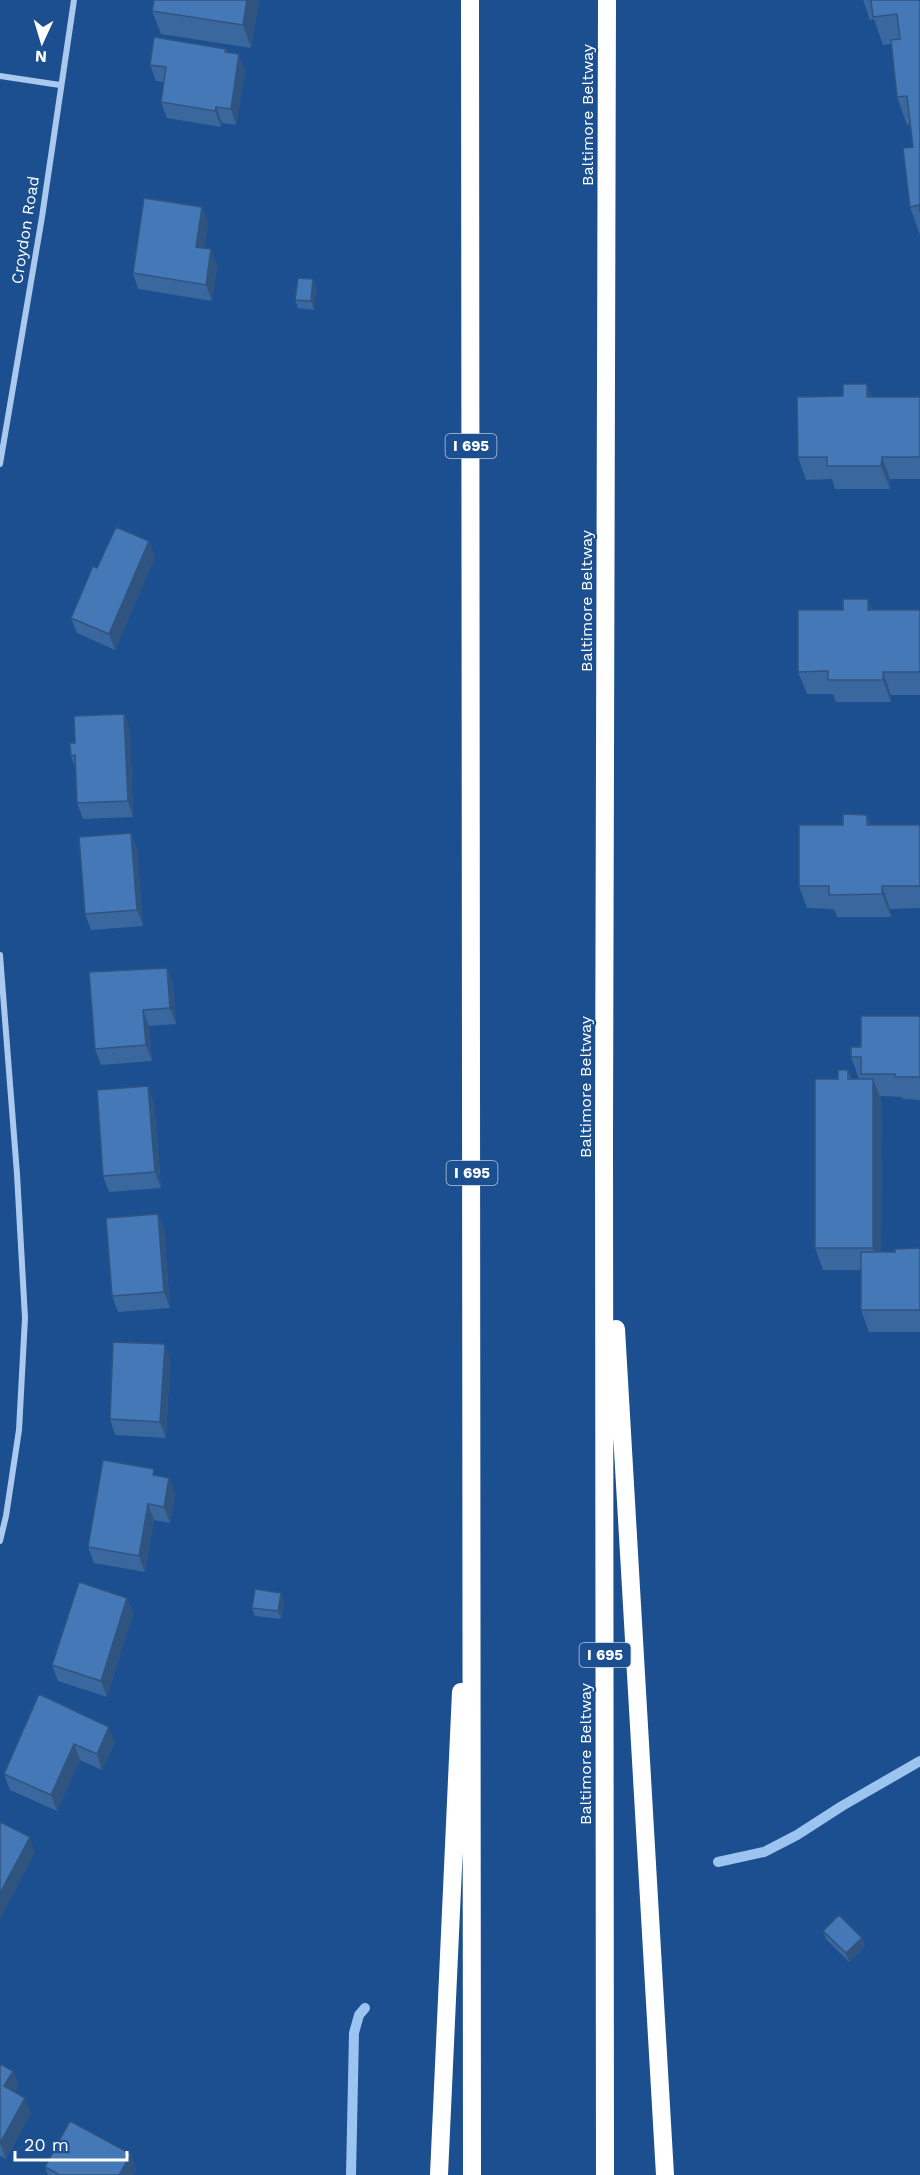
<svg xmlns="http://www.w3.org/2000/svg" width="920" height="2175" font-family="'Work Sans',sans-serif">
  <rect width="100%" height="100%" fill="#1b4f8f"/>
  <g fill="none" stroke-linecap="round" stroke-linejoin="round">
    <path stroke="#9cc4f0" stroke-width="10" d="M 718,1862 L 764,1852 L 797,1835 L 842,1806 L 920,1761
      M 351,2175 L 354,2033 L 359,2015 L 365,2008"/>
    <path stroke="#a9c9ee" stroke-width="6" d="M 0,76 L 60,85
      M 0,464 L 42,217 L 74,0
      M 0,955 L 17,1174 L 25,1318 L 19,1430 L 6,1516 L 0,1541"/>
    <path stroke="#fff" stroke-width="18" d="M 470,0 L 472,2175
      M 616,1329 L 665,2175
      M 439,2175 L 461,1692
      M 605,2175 L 604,1135 L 607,0"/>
  </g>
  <path fill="#3a679d" d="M 154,0 L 259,0 L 251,48 L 161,34 L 152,11 Z
    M 863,0 L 920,0 L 920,235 L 910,207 L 913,147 L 910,124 L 907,125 L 897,97 L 891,44 L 883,45 L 874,19 L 870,20 Z
    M 226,49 L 227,52 L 245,70 L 236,125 L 222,123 L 221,127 L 167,118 L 161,102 L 164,82 L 156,81 L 150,65 Z
    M 202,207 L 208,223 L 204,248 L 217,265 L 212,301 L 138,289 L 133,273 Z
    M 313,279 L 316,287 L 314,310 L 298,308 L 295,300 Z
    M 872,397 L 920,397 L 920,479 L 890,479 L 890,489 L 835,489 L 832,479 L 806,480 L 798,457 Z
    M 149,541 L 155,557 L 115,650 L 77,633 L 71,618 L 97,568 Z
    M 868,599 L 872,610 L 920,610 L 920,695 L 891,695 L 891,702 L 836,702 L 833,694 L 807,694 L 798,672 L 843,610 Z
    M 124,714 L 130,730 L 133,817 L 83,819 L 77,803 L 76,769 L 71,756 Z
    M 867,815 L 871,825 L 920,825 L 920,908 L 890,909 L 891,917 L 837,917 L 834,909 L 807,908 L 799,886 L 843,825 Z
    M 131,833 L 137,849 L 143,926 L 91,930 L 85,914 Z
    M 167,968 L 173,984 L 176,1024 L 149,1026 L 152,1061 L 101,1065 L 95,1049 Z
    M 920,1016 L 920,1100 L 903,1099 L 902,1097 L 880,1096 L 882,1102 L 881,1252 L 895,1252 L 920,1248 L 920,1332 L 869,1332 L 861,1310 L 861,1270 L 823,1270 L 815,1248 L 838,1079 L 848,1070 L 851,1079 L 859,1079 L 851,1057 L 861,1047 Z
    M 154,1102 L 161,1188 L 109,1192 L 103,1176 Z
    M 158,1214 L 164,1230 L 170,1308 L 118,1312 L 112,1296 Z
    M 170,1360 L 166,1438 L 115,1435 L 110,1419 Z
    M 157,1476 L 169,1478 L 175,1494 L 170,1523 L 154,1520 L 145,1572 L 94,1563 L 88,1547 Z
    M 127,1598 L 133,1614 L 107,1697 L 58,1681 L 52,1665 Z
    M 284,1601 L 281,1619 L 255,1616 L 252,1608 Z
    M 39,1694 L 115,1743 L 102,1770 L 80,1760 L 57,1811 L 10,1790 L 4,1774 Z
    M 823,1931 L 862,1938 L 865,1946 L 849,1962 L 826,1939 Z
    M 0,2064 L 13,2071 L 19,2086 L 15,2092 L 31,2113 L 6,2159 L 0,2156 Z
    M 131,2154 L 136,2170 L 134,2175 L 48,2175 L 45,2167 Z"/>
  <path fill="#305480" d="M 247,0 L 259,0 L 251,48 L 243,25 Z
    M 239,54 L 245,70 L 236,125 L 231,109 Z
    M 216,107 L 222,123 L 221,127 L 215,111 Z
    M 202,207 L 208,223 L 202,263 L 196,247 Z
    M 211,249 L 217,265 L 212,301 L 206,285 Z
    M 313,279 L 316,287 L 314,310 L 311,301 Z
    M 867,384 L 876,406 L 867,397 Z
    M 882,457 L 890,479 L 890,489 L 881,466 Z
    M 149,541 L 155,557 L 115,650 L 109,634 Z
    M 868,599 L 876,622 L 868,610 Z
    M 883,672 L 891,695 L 891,702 L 883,680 Z
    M 124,714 L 130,730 L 133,817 L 128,801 Z
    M 867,815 L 875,837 L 867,825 Z
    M 131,833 L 137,849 L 143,926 L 137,910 Z
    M 882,886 L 890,909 L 891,917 L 882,894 Z
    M 167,968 L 173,984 L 176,1024 L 170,1008 Z
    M 143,1010 L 149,1026 L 152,1061 L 146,1045 Z
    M 873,1079 L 882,1102 L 881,1270 L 873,1248 Z
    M 148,1086 L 154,1102 L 161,1188 L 155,1172 Z
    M 158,1214 L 164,1230 L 170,1308 L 164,1292 Z
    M 165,1344 L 170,1360 L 166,1438 L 160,1422 Z
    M 169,1478 L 175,1494 L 170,1523 L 164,1507 Z
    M 148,1504 L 154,1520 L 145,1572 L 139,1556 Z
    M 281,1593 L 284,1601 L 281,1619 L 278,1611 Z
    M 127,1598 L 133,1614 L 107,1697 L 101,1681 Z
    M 109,1727 L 115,1743 L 102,1770 L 97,1754 Z
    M 74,1744 L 80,1760 L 57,1811 L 51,1795 Z
    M 30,1837 L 35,1853 L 0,1920 L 0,1893 Z
    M 862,1938 L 865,1946 L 849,1962 L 846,1953 Z
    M 13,2071 L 19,2086 L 10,2102 L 4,2086 Z
    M 25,2098 L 31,2113 L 6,2159 L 0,2143 Z
    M 131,2154 L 136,2170 L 134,2175 L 119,2175 Z"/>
  <path fill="#4478b7" stroke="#305480" stroke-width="1.5" d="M 154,0 L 247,0 L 243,25 L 152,11 Z
    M 871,0 L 920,0 L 920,213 L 919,205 L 910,207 L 903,148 L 913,147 L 907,96 L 897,97 L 891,40 L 900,39 L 897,14 L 873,17 Z
    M 154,37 L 226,49 L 225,52 L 239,54 L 231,109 L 216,107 L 215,111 L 161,102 L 166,67 L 150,65 Z
    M 144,198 L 202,207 L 196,247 L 211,249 L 206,285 L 133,273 Z
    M 298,278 L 313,279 L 311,301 L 295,300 Z
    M 843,384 L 867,384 L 867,397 L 920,397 L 920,457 L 882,457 L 881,466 L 827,466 L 827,457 L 798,457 L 797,397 L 843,396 Z
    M 116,527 L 149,541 L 109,634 L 71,618 L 93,566 L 97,568 Z
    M 843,599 L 868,599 L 868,610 L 920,610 L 920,672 L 883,672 L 883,680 L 828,680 L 828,671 L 798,672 L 798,610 L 843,610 Z
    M 124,714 L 128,801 L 77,803 L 75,755 L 71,756 L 70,743 L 75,743 L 74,716 Z
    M 843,814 L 867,815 L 867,825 L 920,825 L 920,886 L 882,886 L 882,894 L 829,895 L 829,886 L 799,886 L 799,825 L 843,825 Z
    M 131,833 L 137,910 L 85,914 L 79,837 Z
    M 167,968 L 170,1008 L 143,1010 L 146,1045 L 95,1049 L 89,972 Z
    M 861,1016 L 920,1016 L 920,1077 L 895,1077 L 895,1074 L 861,1074 L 861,1057 L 851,1057 L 851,1047 L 861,1047 Z
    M 838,1070 L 848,1070 L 848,1079 L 873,1079 L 873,1248 L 815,1248 L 815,1079 L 838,1079 Z
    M 148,1086 L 155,1172 L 103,1176 L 97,1090 Z
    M 158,1214 L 164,1292 L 112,1296 L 106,1218 Z
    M 920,1248 L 920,1310 L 861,1310 L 861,1252 L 895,1252 L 895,1249 Z
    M 113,1342 L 165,1344 L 160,1422 L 110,1419 Z
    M 103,1460 L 154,1469 L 153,1475 L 169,1478 L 164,1507 L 148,1504 L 139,1556 L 88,1547 Z
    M 79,1582 L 127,1598 L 101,1681 L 52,1665 Z
    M 255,1589 L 281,1593 L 278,1611 L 252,1608 Z
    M 39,1694 L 109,1727 L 97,1754 L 74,1744 L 51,1795 L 4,1774 Z
    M 0,1822 L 30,1837 L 0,1893 Z
    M 839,1915 L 862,1938 L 846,1953 L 823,1931 Z
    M 0,2064 L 13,2071 L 4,2086 L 25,2098 L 0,2143 Z
    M 70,2121 L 131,2154 L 119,2175 L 60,2175 L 45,2167 Z"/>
  <g text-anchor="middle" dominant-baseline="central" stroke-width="4.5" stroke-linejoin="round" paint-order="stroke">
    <g fill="#1b4f8f" stroke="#bbcadd" stroke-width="1.5">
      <rect x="445.5" y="434" width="51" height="24" rx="4.5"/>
      <rect x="446.5" y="1161" width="51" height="24" rx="4.5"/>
      <rect x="579.5" y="1643" width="51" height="24" rx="4.5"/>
    </g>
    <g font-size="15" font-weight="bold" fill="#fff">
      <text x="471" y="446">I 695</text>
      <text x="472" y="1173">I 695</text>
      <text x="605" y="1655">I 695</text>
    </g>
    <g font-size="16" fill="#fff" stroke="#1b4f8f">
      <text transform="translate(587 115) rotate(-90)">Baltimore Beltway</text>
      <text transform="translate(25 230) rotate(-81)">Croydon Road</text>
      <text transform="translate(586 601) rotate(-90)">Baltimore Beltway</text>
      <text transform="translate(585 1087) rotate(-90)">Baltimore Beltway</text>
      <text transform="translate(585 1754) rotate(-90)">Baltimore Beltway</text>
    </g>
  </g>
  <g transform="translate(42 42) rotate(184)" stroke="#1b4f8f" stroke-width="4.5" paint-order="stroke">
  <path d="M0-4.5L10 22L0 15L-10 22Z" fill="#ffffff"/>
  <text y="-9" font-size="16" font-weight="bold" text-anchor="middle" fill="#ffffff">N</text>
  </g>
  <path d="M15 2151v9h112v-9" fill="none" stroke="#ffffff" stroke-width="3"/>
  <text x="24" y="2151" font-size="18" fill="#ffffff" stroke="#1b4f8f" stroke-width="4.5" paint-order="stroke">20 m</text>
</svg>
